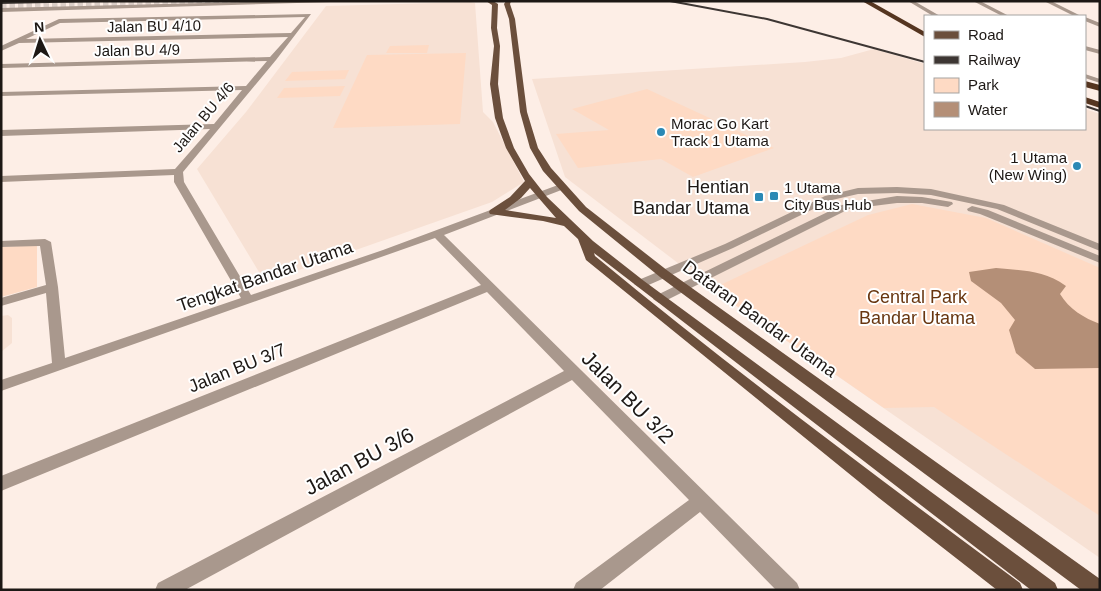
<svg xmlns="http://www.w3.org/2000/svg" width="1101" height="591" font-family="Helvetica,sans-serif">
  <rect width="100%" height="100%" fill="#fdeee6"/>
  <path fill="#f7e1d4" d="M 470,2 L 475,3 L 483,112 L 493,122 L 524,182 L 492,202 L 265,282 L 197,169 L 246,112 L 326,6 Z
    M 874,49 L 925,64 L 925,129 L 1085,129 L 1085,109 L 1100,114 L 1100,558 L 712,289 L 565,177 L 532,79 L 805,62 L 841,58 Z
    M 8,315 L 12,318 L 12,343 L 1,352 L 1,316 Z"/>
  <path fill="#fedac4" d="M 429,45 L 427,53 L 386,53 L 390,46 Z
    M 466,53 L 460,124 L 333,128 L 367,55 Z
    M 349,70 L 345,79 L 285,81 L 292,72 Z
    M 345,86 L 340,96 L 277,98 L 284,88 Z
    M 647,89 L 774,148 L 693,177 L 661,159 L 578,168 L 556,134 L 609,130 L 572,109 Z
    M 912,204 L 986,218 L 1100,268 L 1100,516 L 934,407 L 884,408 L 712,289 L 868,215 Z
    M 37,245 L 37,287 L 1,297 L 1,247 Z"/>
  <path fill="#b48f77" d="M 996,268 C 1024,271 1043,270 1066,286 L 1060,294 C 1069,309 1084,318 1100,324 L 1100,368 L 1035,369 L 1016,353 L 1009,330 L 1015,320 L 1001,303 L 971,281 L 969,272 Z"/>
  <g fill="none" stroke-linecap="round" stroke-linejoin="round">
    <path stroke="#dbcec7" stroke-width="5.5" stroke-dasharray="5.5 3" stroke-linecap="butt" d="M 1,6 L 256,1"/>
    <path fill="#a9988d" fill-rule="evenodd" d="M 292,1 L 365,1 L 1,12 L 1,8 Z
      M 908,1 L 914,1 L 940,16 L 933,16 Z
      M 973,1 L 980,1 L 1009,16 L 1002,16 Z
      M 1044,1 L 1051,1 L 1081,16 L 1074,16 Z
      M 311,14 L 276,60 L 183,172 L 184,182 L 251,295 L 383,250 L 558,185 L 564,185 L 564,189 L 444,235 L 797,583 L 800,590 L 776,590 L 700,512 L 600,590 L 573,590 L 576,583 L 689,500 L 572,380 L 185,590 L 155,590 L 158,583 L 564,371 L 487,292 L 1,491 L 1,476 L 481,285 L 435,238 L 1,391 L 1,380 L 52,363 L 46,293 L 1,306 L 1,298 L 46,285 L 40,246 L 1,247 L 1,241 L 45,239 L 51,242 L 58,287 L 65,358 L 241,298 L 174,182 L 174,175 L 1,182 L 1,176 L 175,169 L 210,129 L 1,136 L 1,130 L 214,124 L 242,90 L 1,96 L 1,92 L 246,86 L 267,61 L 1,68 L 1,64 L 270,57 L 288,37 L 19,43 L 1,51 L 1,46 L 59,19 ZM 305,17 L 291,33 L 26,39 L 60,23 Z
      M 1085,17 L 1100,23 L 1100,27 L 1085,21 Z
      M 1085,46 L 1100,50 L 1100,54 L 1085,50 Z
      M 1085,74 L 1100,79 L 1100,83 L 1085,78 Z
      M 897,187 L 931,189 L 1004,205 L 1100,244 L 1100,251 L 997,209 L 931,195 L 897,193 L 858,194 L 832,200 L 733,248 L 644,287 L 640,288 L 634,284 L 636,281 L 725,244 L 825,196 L 858,188 Z
      M 897,196 L 922,197 L 952,202 L 953,204 L 948,207 L 922,203 L 897,203 L 849,209 L 663,302 L 659,303 L 653,299 L 655,296 L 842,205 Z
      M 972,206 L 988,210 L 1100,256 L 1100,263 L 980,214 L 968,211 L 967,209 Z"/>
    <path fill="#6b4f3c" fill-rule="evenodd" d="M 486,1 L 493,1 L 498,4 L 497,28 L 500,46 L 498,84 L 503,118 L 514,148 L 529,174 L 547,197 L 593,241 L 644,281 L 1055,583 L 1058,590 L 1031,590 L 594,253 L 595,256 C 733,370 877,477 1020,583 L 1023,590 L 997,590 L 879,498 L 586,260 L 578,239 L 564,226 L 543,221 L 490,214 L 489,212 L 490,210 L 510,197 L 525,181 L 506,148 L 495,118 L 490,84 L 494,46 L 491,28 L 492,5 ZM 530,188 L 556,218 L 505,210 L 521,198 Z
      M 506,1 L 511,1 L 510,4 L 515,19 L 527,112 L 538,148 L 551,168 L 586,207 L 668,271 L 1100,579 L 1100,590 L 1081,590 L 660,277 L 579,211 L 543,171 L 530,148 L 520,112 L 509,19 L 504,4 Z"/>
    <path fill="#553520" fill-rule="evenodd" d="M 862,1 L 870,1 L 925,32 L 925,37 Z
      M 1085,81 L 1100,85 L 1100,91 L 1085,87 Z
      M 1085,97 L 1100,102 L 1100,108 L 1085,103 Z"/>
    <path stroke="#3d3633" stroke-width="2" d="M 670,1 L 767,19 L 925,62
      M 1,3 L 95,1
      M 1085,106 L 1100,111"/>
  </g>
  <g fill="#2b89b5" stroke="#fff" stroke-width="2">
    <circle cx="661" cy="132" r="5"/>
    <circle cx="1077" cy="166" r="5"/>
    <rect x="769" y="191" width="10" height="10" rx="2.5"/>
    <rect x="754" y="192" width="10" height="10" rx="2.5"/>
  </g>
  <g text-anchor="middle" dominant-baseline="central" stroke-width="4" stroke-linejoin="round" paint-order="stroke">
    <g font-size="15" fill="#1d1815" stroke="#fff">
      <text transform="translate(154 26) rotate(-1)">Jalan BU 4/10</text>
      <text transform="translate(137 50) rotate(-1)">Jalan BU 4/9</text>
      <text transform="translate(203 117) rotate(-50)">Jalan BU 4/6</text>
    </g>
    <g font-size="15" fill="#1d1815" stroke="#fff" text-anchor="start">
      <text x="671" y="123">Morac Go Kart<tspan x="671" dy="17">Track 1 Utama</tspan></text>
      <text x="1067" y="157" text-anchor="end">1 Utama<tspan x="1067" dy="17">(New Wing)</tspan></text>
      <text x="784" y="187">1 Utama<tspan x="784" dy="17">City Bus Hub</tspan></text>
    </g>
    <g font-size="18" fill="#1d1815" stroke="#fff" text-anchor="end">
      <text x="749" y="187">Hentian<tspan x="749" dy="21">Bandar Utama</tspan></text>
    </g>
    <g font-size="18" fill="#1d1815" stroke="#fff">
      <text transform="translate(265 276) rotate(-19)">Tengkat Bandar Utama</text>
      <text transform="translate(760 319) rotate(36)">Dataran Bandar Utama</text>
      <text transform="translate(237 368) rotate(-22)">Jalan BU 3/7</text>
    </g>
    <g font-size="18" fill="#683610" stroke="#fff">
      <text x="917" y="297">Central Park<tspan x="917" dy="21">Bandar Utama</tspan></text>
    </g>
    <g font-size="21" fill="#1d1815" stroke="#fff">
      <text transform="translate(628 397) rotate(45)">Jalan BU 3/2</text>
      <text transform="translate(359 461) rotate(-28)">Jalan BU 3/6</text>
    </g>
  </g>
  <rect width="1101" height="591" fill="none" stroke="#1d1815" stroke-width="5"/>
  <rect x="924" y="15" width="162" height="115" fill="#ffffff" stroke="#a5a3a1"/>
  <rect x="934" y="31" width="25" height="8" fill="#6b4f3c" stroke="#a5a3a1"/>
  <text x="968" y="40" font-size="15" fill="#1d1815">Road</text>
  <rect x="934" y="56" width="25" height="8" fill="#3d3633" stroke="#a5a3a1"/>
  <text x="968" y="65" font-size="15" fill="#1d1815">Railway</text>
  <rect x="934" y="78" width="25" height="15" fill="#fedac4" stroke="#a5a3a1"/>
  <text x="968" y="90" font-size="15" fill="#1d1815">Park</text>
  <rect x="934" y="102" width="25" height="15" fill="#b48f77" stroke="#a5a3a1"/>
  <text x="968" y="115" font-size="15" fill="#1d1815">Water</text>
  <g transform="translate(40 40) rotate(356)" stroke="#ffffff" stroke-width="4" paint-order="stroke">
  <path d="M0-4L9 19L0 12L-9 19Z" fill="#1d1815"/>
  <text y="-8" font-size="14" font-weight="bold" text-anchor="middle" fill="#1d1815">N</text>
  </g>
</svg>
